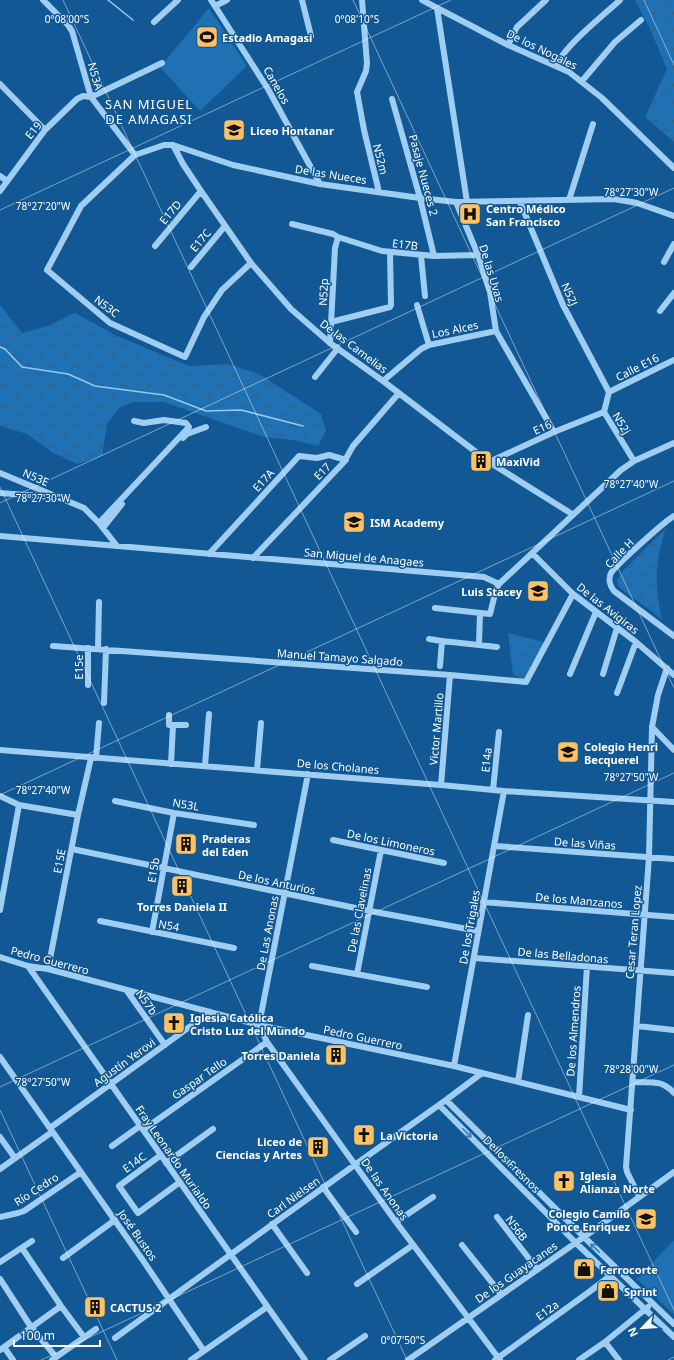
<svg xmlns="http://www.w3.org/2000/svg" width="674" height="1360" font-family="'Noto Sans',sans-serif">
  <defs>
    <pattern id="grass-tufts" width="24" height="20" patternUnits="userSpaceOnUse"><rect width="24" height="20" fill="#1f71b3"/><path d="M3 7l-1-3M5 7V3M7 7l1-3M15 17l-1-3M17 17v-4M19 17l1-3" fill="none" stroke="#385d7a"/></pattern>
    <pattern id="forest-crowns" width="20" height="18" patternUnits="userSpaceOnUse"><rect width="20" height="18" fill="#1f71b3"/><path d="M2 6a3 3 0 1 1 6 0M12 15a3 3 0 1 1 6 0" fill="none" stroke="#385d7a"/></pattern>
  </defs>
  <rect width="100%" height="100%" fill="#115895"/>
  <path fill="url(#grass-tufts)" d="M 0,305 L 22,333 L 48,326 L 75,313 L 117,336 L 189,366 L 228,364 L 259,374 L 321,414 L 326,431 L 318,446 L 294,440 L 264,437 L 164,402 L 134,402 L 119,408 L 107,424 L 102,456 L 77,464 L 52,452 L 27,434 L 0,426 Z
    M 666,528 C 655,563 654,583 662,619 L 620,588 L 618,585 L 617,580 L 623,571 Z
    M 508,633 L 547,643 L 526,682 L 513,674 Z"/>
  <path fill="url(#forest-crowns)" d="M 635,0 L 674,0 L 674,142 L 645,117 L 667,69 L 650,29 Z"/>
  <path fill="#1f71b3" d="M 209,8 L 247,66 L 200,111 L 160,67 Z
    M 674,1240 L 674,1315 L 637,1279 Z"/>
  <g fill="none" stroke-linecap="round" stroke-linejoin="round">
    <path stroke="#91cbf7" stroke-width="1.5" d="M 108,0 L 133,20
      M 0,347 L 5,349 L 22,367 L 68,374 L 95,386 L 164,395 L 206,411 L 241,410 L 303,426"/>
    <path stroke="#a0cef3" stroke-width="6" d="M 43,0 L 68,25 L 72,31 L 91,97 L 135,155
      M 211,0 L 268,89 L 320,184
      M 302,0 L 311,36
      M 362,0 L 367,63 L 366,71 L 357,92 L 364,130 L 379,192
      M 422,0 L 508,45 L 569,72 L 602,98 L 674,168
      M 215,6 L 227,0
      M 437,8 L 467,202
      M 154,22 L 178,0
      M 508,45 L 517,27 L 546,0
      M 557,65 C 563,47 604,15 620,0
      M 582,81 L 615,42 L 641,20
      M 0,84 L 45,130
      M 91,97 L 162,63
      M 392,99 L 420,198 L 434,256
      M 173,145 L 183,164 L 201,191 L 251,263 L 291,309 L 330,343 L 383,381 L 489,462 L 572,514
      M 0,176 L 7,181
      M 0,191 L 45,130 L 77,99 L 83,96 L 91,97
      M 569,200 L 593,124
      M 456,202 L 478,255 L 490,292 L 496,331 L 554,432
      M 520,202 L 563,305 L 609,392
      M 292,224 L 333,234 L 338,237
      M 155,246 L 201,191
      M 421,256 L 425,296
      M 664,262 L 674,244
      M 251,263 L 222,290 L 204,317 L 185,357 L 110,323 L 47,270 L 81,206 L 135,155 L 164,145 L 173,145 L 233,165 L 320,184 L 420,198 L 456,202 L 614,199 L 637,203 L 674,216
      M 191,267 L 225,226
      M 417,305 L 429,345
      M 660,311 L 674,293
      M 331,322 L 390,307 L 391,305 L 390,252
      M 330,343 L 335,248 L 338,237 L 382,251 L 434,256 L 478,255
      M 315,377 L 338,348
      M 383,381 L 421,349 L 429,345 L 496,331
      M 609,392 L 604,412 L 634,461
      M 609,392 L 674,360
      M 183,438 L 187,434 L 206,427
      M 489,462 L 554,432 L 604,412
      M 0,473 L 84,508 L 99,523 L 117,546
      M 0,493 L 52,497
      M 674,516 C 667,519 615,566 611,573 C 608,579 610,586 614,591 L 674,636
      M 99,523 L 189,427 L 186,423 L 164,420 L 144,423 L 134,421
      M 103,528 L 122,504
      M 0,536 L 484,577 L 499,584
      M 532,553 L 573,594 L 636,642 L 674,675
      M 209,554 L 299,456 L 317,458 L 329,455 L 346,460
      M 253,558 L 344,462 L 353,446 L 399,393
      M 435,608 L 490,614 L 496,590 L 499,584 L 621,470 L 634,461 L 674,443
      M 429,639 L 442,641
      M 479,645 L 497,647
      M 53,646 L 450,675 L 526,682 L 573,594
      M 88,648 L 88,685
      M 98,649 L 99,602
      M 440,666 L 442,641 L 479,645 L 480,613
      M 570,674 L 596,612
      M 603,674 L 617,628
      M 617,693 L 636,642
      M 104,703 L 106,649
      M 169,715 L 169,725 L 186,725
      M 652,727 L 674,750
      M 0,750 L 441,785 L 504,791 L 674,802
      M 96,758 L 99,723
      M 171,764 L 173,725
      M 205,766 L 209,714
      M 257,770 L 261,723
      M 441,785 L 450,675
      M 493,790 L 499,732
      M 0,796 L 19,805 L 78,815
      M 115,801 L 174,813 L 254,825
      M 333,840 L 444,863
      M 495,846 L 674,859
      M 72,849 L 370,911 L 478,931
      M 483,902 L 674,917
      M 0,910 L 19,805
      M 100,921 L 234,948
      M 152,932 L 174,813
      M 0,957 L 28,966 L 48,969 L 259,1025 L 454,1066 L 631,1110
      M 474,958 L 674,973
      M 28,966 L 305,1360
      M 312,966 L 427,987
      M 48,969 L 78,815 L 91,758
      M 357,974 L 381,850
      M 127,991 L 165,1045
      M 259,1025 L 267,1042 L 396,1222 L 500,1360
      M 259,1025 L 308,774
      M 637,1026 L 674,1030
      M 0,1057 L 142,1259 L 204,1351
      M 454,1066 L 504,791
      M 518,1082 L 528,1015
      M 633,1082 C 651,1083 661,1079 674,1093
      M 579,1097 L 587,966
      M 446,1100 L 584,1237 L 674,1324
      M 439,1105 L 575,1242 L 674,1337
      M 50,1128 L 210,1012
      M 143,1130 L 267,1042
      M 0,1137 L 15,1158
      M 112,1146 L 140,1126
      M 161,1155 L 119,1186 L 138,1213 L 180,1182
      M 166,1163 L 213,1129
      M 0,1169 L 52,1132
      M 323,1187 L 356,1232
      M 639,1196 L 627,1172 L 626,1167 L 649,857 L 652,727 L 658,695 L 667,668
      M 0,1217 L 18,1213 L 24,1211 L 81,1172
      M 497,1217 L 537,1269
      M 396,1222 L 433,1197
      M 272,1224 L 307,1273
      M 462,1245 L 501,1294
      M 22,1248 L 61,1306 L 84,1337
      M 63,1258 L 115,1220
      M 0,1262 L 32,1241
      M 0,1279 L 31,1327 L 56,1357
      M 357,1284 L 413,1245
      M 115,1338 L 356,1164 L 446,1100 L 482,1073
      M 605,1342 L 619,1360
      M 4,1347 L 13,1360
      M 0,1350 L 61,1306
      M 52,1360 L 96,1329
      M 191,1360 L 267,1307
      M 330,1360 L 365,1336
      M 408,1360 L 584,1237 L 674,1172
      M 495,1360 L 589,1292 L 610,1276
      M 579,1360 L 605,1342 L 648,1307"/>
  </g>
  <defs><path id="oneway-shaft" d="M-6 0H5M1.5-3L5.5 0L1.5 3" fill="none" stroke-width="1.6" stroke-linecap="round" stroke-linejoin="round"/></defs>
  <g stroke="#3c7bb1">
    <use href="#oneway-shaft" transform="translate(467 1133) rotate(45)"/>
    <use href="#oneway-shaft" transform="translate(595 1248) rotate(-136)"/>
  </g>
  <path fill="none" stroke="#fff" stroke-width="1" stroke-opacity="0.45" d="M 63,0 L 674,1310M 353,0 L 674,688M 644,0 L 674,65M 0,210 L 451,0M 0,487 L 407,1360M 0,503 L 674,188M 0,795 L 674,481M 0,1087 L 674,773M 0,1110 L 117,1360M 41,1360 L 674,1065M 668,1360 L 674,1357"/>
  <defs>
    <g id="stadium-square" transform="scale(1.15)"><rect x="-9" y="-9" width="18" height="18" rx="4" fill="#ffc262" stroke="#115895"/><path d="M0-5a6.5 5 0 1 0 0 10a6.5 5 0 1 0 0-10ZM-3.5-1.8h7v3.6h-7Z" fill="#111"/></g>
    <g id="school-square" transform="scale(1.15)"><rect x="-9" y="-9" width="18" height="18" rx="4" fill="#ffc262" stroke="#115895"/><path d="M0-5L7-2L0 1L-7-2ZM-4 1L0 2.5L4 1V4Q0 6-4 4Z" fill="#111"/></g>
    <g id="hospital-square" transform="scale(1.15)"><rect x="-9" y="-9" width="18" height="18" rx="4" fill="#ffc262" stroke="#115895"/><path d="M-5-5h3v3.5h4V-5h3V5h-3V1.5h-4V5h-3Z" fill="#111"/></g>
    <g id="building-square" transform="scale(1.15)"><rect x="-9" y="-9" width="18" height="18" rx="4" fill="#ffc262" stroke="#115895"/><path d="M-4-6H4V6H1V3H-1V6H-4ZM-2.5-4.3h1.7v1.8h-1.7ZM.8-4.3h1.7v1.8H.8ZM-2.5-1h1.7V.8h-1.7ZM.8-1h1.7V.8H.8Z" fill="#111"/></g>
    <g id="church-square" transform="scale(1.15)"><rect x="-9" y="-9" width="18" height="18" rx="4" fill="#ffc262" stroke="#115895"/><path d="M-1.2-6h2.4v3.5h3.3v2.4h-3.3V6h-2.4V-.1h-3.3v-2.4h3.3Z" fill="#111"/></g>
    <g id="university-square" transform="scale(1.15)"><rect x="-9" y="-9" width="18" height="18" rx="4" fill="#ffc262" stroke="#115895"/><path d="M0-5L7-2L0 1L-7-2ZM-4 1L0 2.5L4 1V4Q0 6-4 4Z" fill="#111"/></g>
    <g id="shop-square" transform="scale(1.15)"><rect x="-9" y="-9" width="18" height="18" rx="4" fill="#ffc262" stroke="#115895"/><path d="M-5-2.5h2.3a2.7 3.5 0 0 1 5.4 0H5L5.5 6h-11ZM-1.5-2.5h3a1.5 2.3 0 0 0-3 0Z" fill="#111"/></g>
  </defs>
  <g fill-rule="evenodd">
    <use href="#stadium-square" x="207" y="37"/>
    <use href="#school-square" x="234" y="130"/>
    <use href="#hospital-square" x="470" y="214"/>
    <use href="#building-square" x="481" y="461"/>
    <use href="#school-square" x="354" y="522"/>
    <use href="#school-square" x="538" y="591"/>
    <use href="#school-square" x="568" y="752"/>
    <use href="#building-square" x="186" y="844"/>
    <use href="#building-square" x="182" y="886"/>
    <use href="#church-square" x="174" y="1023"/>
    <use href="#building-square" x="336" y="1055"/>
    <use href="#church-square" x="364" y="1135"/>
    <use href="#building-square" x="318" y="1147"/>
    <use href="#church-square" x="564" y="1181"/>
    <use href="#university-square" x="646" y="1219"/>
    <use href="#shop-square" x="584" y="1269"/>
    <use href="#shop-square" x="608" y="1291"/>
    <use href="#building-square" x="95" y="1307"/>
  </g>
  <g text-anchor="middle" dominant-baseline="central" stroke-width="3" stroke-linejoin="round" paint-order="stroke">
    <g font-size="11" font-weight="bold" fill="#fff" stroke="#115895" text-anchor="start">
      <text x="222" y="37">Estadio Amagasi</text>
      <text x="250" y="130">Liceo Hontanar</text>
      <text x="486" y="208">Centro Médico<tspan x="486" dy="13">San Francisco</tspan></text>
      <text x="496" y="461">MaxiVid</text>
      <text x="370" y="522">ISM Academy</text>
      <text x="522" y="591" text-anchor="end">Luis Stacey</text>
      <text x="584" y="746">Colegio Henri<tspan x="584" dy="13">Becquerel</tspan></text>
      <text x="202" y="838">Praderas<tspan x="202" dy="13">del Eden</tspan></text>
      <text x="182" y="906" text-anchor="middle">Torres Daniela II</text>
      <text x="190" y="1017">Iglesia Católica<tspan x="190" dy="13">Cristo Luz del Mundo</tspan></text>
      <text x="320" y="1055" text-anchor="end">Torres Daniela</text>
      <text x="380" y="1135">La Victoria</text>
      <text x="302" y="1141" text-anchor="end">Liceo de<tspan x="302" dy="13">Ciencias y Artes</tspan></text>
      <text x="580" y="1175">Iglesia<tspan x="580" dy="13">Alianza Norte</tspan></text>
      <text x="630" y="1213" text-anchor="end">Colegio Camilo<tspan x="630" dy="13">Ponce Enriquez</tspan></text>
      <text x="600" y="1269">Ferrocorte</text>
      <text x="624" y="1291">Sprint</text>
      <text x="110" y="1307">CACTUS 2</text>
    </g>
    <g font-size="11" fill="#fff" stroke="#115895">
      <text transform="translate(542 49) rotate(26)">De los Nogales</text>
      <text transform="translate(96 76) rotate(74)">N53A</text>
      <text transform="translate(277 85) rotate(60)">Canelos</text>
      <text transform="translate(33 130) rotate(-51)">E19</text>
      <text transform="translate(381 159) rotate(76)">N52m</text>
      <text transform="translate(331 174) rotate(9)">De las Nueces</text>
      <text transform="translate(424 175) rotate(75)">Pasaje Nueces 2</text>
      <text transform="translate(170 212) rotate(-50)">E17D</text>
      <text transform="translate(200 240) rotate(-50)">E17C</text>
      <text transform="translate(405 244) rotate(7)">E17B</text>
      <text transform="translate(492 273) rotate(73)">De las Uvas</text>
      <text transform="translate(323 292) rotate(-87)">N52p</text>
      <text transform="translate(570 294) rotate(66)">N52J</text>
      <text transform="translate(107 306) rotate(37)">N53C</text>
      <text transform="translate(455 329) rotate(-12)">Los Alces</text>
      <text transform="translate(354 346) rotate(37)">De las Camelias</text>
      <text transform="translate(637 367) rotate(-27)">Calle E16</text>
      <text transform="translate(622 423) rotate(59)">N52j</text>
      <text transform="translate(542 427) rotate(-24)">E16</text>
      <text transform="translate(322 471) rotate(-46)">E17</text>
      <text transform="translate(36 477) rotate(23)">N53E</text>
      <text transform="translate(263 480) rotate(-48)">E17A</text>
      <text transform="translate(619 553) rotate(-46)">Calle H</text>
      <text transform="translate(364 557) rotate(5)">San Miguel de Anagaes</text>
      <text transform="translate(608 608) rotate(38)">De las Avigiras</text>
      <text transform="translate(340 657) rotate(4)">Manuel Tamayo Salgado</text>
      <text transform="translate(78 667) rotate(-90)">E15e</text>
      <text transform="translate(436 729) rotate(-85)">Victor Martillo</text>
      <text transform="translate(486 760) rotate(-84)">E14a</text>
      <text transform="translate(338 766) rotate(5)">De los Cholanes</text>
      <text transform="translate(186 804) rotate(9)">N53L</text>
      <text transform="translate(391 842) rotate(12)">De los Limoneros</text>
      <text transform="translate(585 843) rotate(4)">De las Viñas</text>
      <text transform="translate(59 861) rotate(-79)">E15E</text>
      <text transform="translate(153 870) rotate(-80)">E15b</text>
      <text transform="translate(277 882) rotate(12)">De los Anturios</text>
      <text transform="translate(579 900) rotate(5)">De los Manzanos</text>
      <text transform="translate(359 910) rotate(-79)">De las Clavelinas</text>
      <text transform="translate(169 925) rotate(11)">N54</text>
      <text transform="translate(469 927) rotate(-80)">De los Trigales</text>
      <text transform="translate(633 932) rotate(-85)">Cesar Teran Lopez</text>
      <text transform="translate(267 933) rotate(-79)">De Las Anonas</text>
      <text transform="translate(563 955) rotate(5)">De las Belladonas</text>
      <text transform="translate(50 960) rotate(15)">Pedro Guerrero</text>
      <text transform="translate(147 1002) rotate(55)">N57b</text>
      <text transform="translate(573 1031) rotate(-86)">De los Almendros</text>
      <text transform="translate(363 1037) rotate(12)">Pedro Guerrero</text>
      <text transform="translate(124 1062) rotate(-36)">Agustín Yerovi</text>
      <text transform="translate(199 1078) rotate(-35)">Gaspar Tello</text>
      <text transform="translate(174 1157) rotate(55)">Fray Leonardo Murialdo</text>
      <text transform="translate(134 1162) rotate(-36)">E14C</text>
      <text transform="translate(512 1164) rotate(45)">De los Fresnos</text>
      <text transform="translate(36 1189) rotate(-33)">Río Cedro</text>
      <text transform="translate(385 1189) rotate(55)">De las Anonas</text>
      <text transform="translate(293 1197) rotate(-36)">Carl Nielsen</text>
      <text transform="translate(517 1228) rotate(53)">N56B</text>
      <text transform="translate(138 1235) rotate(55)">José Bustos</text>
      <text transform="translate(516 1272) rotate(-35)">De los Guayacanes</text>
      <text transform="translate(547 1310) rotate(-36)">E12a</text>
    </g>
    <g font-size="13" letter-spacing="1" fill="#fff" stroke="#115895">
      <text x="149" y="104">SAN MIGUEL<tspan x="149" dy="15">DE AMAGASI</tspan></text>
    </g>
  </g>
  <g font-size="10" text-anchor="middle" fill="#fff" stroke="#115895" stroke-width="3" stroke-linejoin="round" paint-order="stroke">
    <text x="357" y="23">0°08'10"S</text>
    <text x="67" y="23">0°08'00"S</text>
    <text x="631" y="196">78°27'30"W</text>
    <text x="43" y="210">78°27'20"W</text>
    <text x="631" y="488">78°27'40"W</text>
    <text x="43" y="502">78°27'30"W</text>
    <text x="631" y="781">78°27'50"W</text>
    <text x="43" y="794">78°27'40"W</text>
    <text x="631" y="1073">78°28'00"W</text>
    <text x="43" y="1086">78°27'50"W</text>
    <text x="403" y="1344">0°07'50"S</text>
  </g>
  <g transform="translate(642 1328) rotate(245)" stroke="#115895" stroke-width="3" paint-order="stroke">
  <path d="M0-3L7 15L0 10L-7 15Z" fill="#ffffff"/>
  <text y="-6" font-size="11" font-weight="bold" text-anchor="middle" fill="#ffffff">N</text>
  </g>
  <path d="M14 1340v6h86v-6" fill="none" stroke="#ffffff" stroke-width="2"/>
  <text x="20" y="1340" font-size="12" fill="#ffffff" stroke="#115895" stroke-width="3" paint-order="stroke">100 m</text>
</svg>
